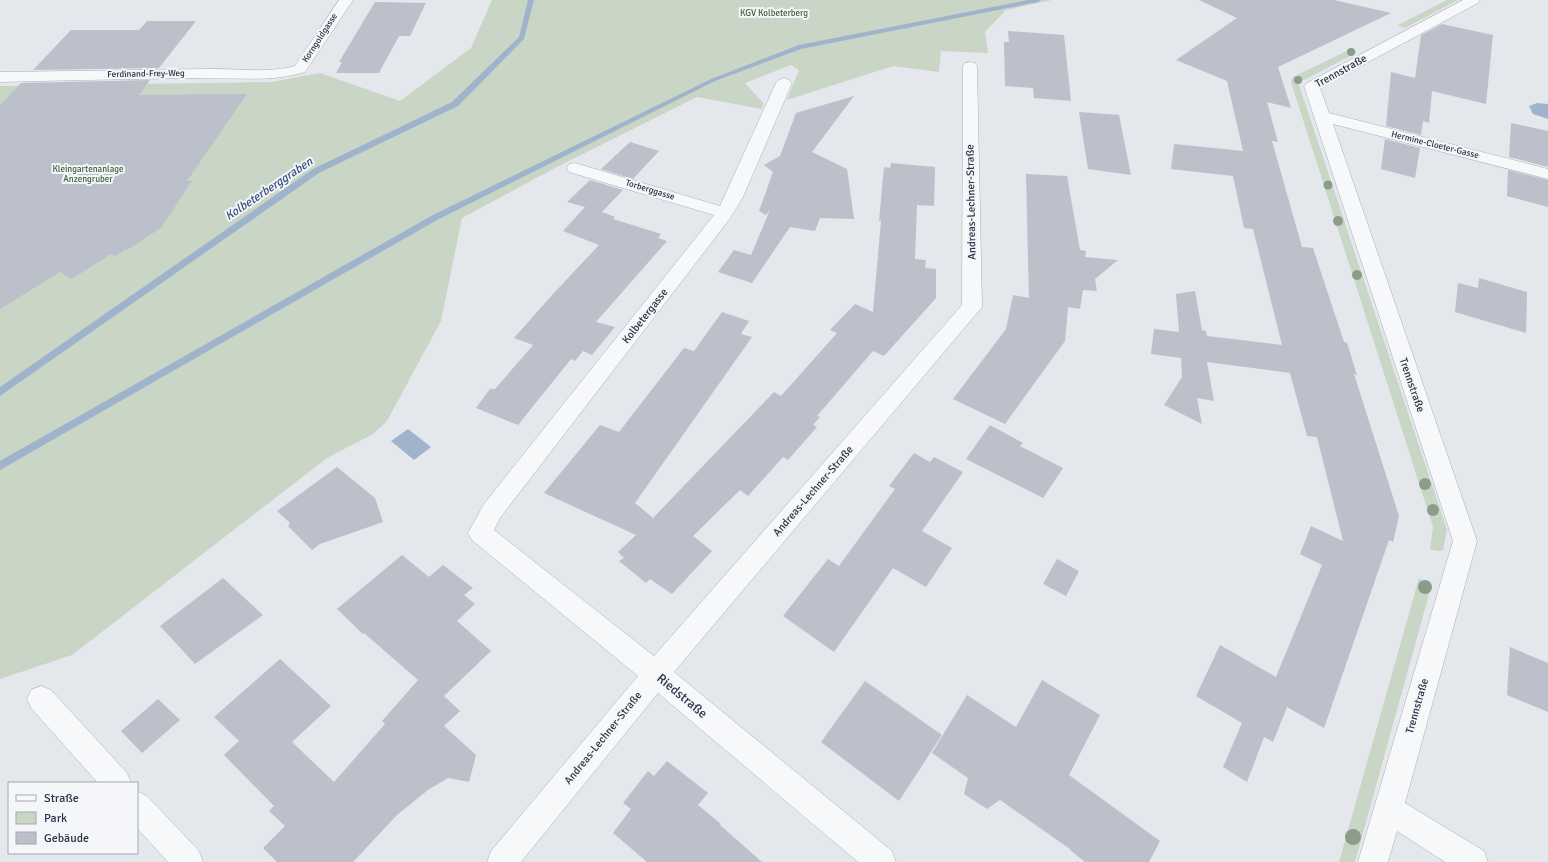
<svg xmlns="http://www.w3.org/2000/svg" width="1548" height="862" font-family="Signika,sans-serif">
  <rect width="100%" height="100%" fill="#e4e7ec"/>
  <path fill="#c9d6c5" d="M 492,0 L 1052,0 L 1006,10 L 985,32 L 988,53 L 941,51 L 939,72 L 893,66 L 787,100 L 799,70 L 791,65 L 745,83 L 763,103 L 762,109 L 697,97 L 555,168 L 462,218 L 441,321 L 387,421 L 373,434 L 327,458 L 72,655 L 0,679 L 0,86 L 271,82 L 320,73 L 400,101 L 471,48 Z
    M 1447,0 L 1458,0 L 1405,28 L 1398,25 Z
    M 1353,48 L 1356,51 L 1356,53 L 1302,81 L 1299,85 L 1447,530 L 1443,550 L 1437,551 L 1430,549 L 1433,527 L 1291,82 L 1293,77 Z
    M 1419,578 L 1431,587 L 1355,862 L 1339,862 Z"/>
  <path fill="#9fb4cc" d="M 1537,103 L 1548,104 L 1548,119 L 1533,114 L 1529,106 Z
    M 408,429 L 431,447 L 414,460 L 391,441 Z"/>
  <g fill="none" stroke-linecap="round" stroke-linejoin="round">
    <path fill="#9fb4cc" fill-rule="evenodd" d="M 528,0 L 534,0 L 524,39 L 458,106 L 319,173 L 0,396 L 0,387 L 313,169 L 452,102 L 519,37 Z
      M 1028,0 L 1041,0 L 1038,2 L 801,49 L 715,81 L 437,220 L 0,470 L 0,461 L 431,216 L 711,79 L 799,45 Z"/>
  </g>
  <path fill="#bbc0ca" d="M 1199,0 L 1334,0 L 1391,13 L 1278,67 L 1291,108 L 1267,102 L 1278,142 L 1272,141 L 1302,247 L 1313,248 L 1344,342 L 1347,343 L 1357,375 L 1354,374 L 1399,516 L 1393,542 L 1389,540 L 1324,728 L 1287,707 L 1273,742 L 1264,737 L 1247,782 L 1223,767 L 1242,723 L 1196,696 L 1220,645 L 1276,677 L 1322,565 L 1300,554 L 1311,526 L 1343,541 L 1317,437 L 1307,436 L 1290,373 L 1207,362 L 1214,401 L 1197,398 L 1202,424 L 1164,405 L 1182,377 L 1181,358 L 1151,354 L 1154,329 L 1179,332 L 1176,294 L 1195,291 L 1202,330 L 1206,331 L 1207,336 L 1282,345 L 1253,229 L 1244,228 L 1233,176 L 1171,169 L 1174,144 L 1243,151 L 1227,81 L 1176,60 L 1237,18 Z
    M 375,2 L 426,3 L 410,36 L 399,36 L 379,73 L 336,73 L 342,62 L 339,62 Z
    M 147,21 L 196,21 L 159,68 L 33,70 L 71,30 L 139,30 Z
    M 1442,24 L 1493,35 L 1486,104 L 1432,91 L 1429,123 L 1423,121 L 1421,135 L 1386,126 L 1391,72 L 1415,78 L 1421,35 Z
    M 1008,31 L 1064,35 L 1071,101 L 1034,98 L 1033,88 L 1005,86 L 1004,42 L 1009,42 Z
    M 150,80 L 139,95 L 247,94 L 187,181 L 192,181 L 161,228 L 127,250 L 126,249 L 115,256 L 111,254 L 72,279 L 60,272 L 0,309 L 0,105 L 21,83 Z
    M 854,96 L 812,152 L 847,169 L 854,219 L 820,218 L 815,231 L 790,227 L 752,283 L 718,272 L 734,250 L 751,255 L 770,210 L 766,215 L 759,211 L 773,172 L 764,165 L 780,156 L 796,113 Z
    M 1079,112 L 1119,115 L 1131,175 L 1088,169 Z
    M 1511,123 L 1548,131 L 1548,167 L 1509,157 Z
    M 1385,139 L 1420,148 L 1415,178 L 1381,169 Z
    M 630,142 L 659,151 L 633,179 L 601,169 Z
    M 891,163 L 935,167 L 934,206 L 917,205 L 915,259 L 926,260 L 925,268 L 936,269 L 936,298 L 884,356 L 873,351 L 817,416 L 820,417 L 813,425 L 817,427 L 788,460 L 783,457 L 748,496 L 740,490 L 693,536 L 712,551 L 672,594 L 650,579 L 646,583 L 619,561 L 624,558 L 618,552 L 636,535 L 544,493 L 600,425 L 619,432 L 684,348 L 694,351 L 722,312 L 749,321 L 741,334 L 752,337 L 635,503 L 653,518 L 774,392 L 781,396 L 837,333 L 830,330 L 855,304 L 873,312 L 881,221 L 879,221 L 884,167 L 890,168 Z
    M 1508,170 L 1548,180 L 1548,207 L 1507,196 Z
    M 1026,174 L 1067,176 L 1080,250 L 1086,251 L 1085,257 L 1118,260 L 1095,279 L 1097,291 L 1083,290 L 1080,309 L 1068,307 L 1065,341 L 1005,424 L 953,399 L 1006,329 L 1013,295 L 1029,298 Z
    M 590,180 L 623,190 L 602,212 L 615,217 L 613,219 L 661,234 L 658,238 L 667,241 L 596,322 L 615,327 L 592,355 L 583,351 L 575,361 L 571,359 L 518,425 L 476,408 L 490,389 L 495,389 L 533,345 L 514,338 L 553,294 L 599,245 L 563,231 L 585,207 L 567,202 Z
    M 1479,278 L 1527,292 L 1526,333 L 1455,312 L 1458,283 L 1478,288 Z
    M 990,425 L 1023,443 L 1020,446 L 1063,468 L 1043,498 L 966,459 Z
    M 914,453 L 930,462 L 934,457 L 963,472 L 922,531 L 952,548 L 926,587 L 893,568 L 834,652 L 783,616 L 828,559 L 839,566 L 895,489 L 889,486 Z
    M 337,467 L 375,498 L 383,522 L 320,544 L 312,550 L 288,526 L 290,523 L 277,511 Z
    M 402,555 L 429,577 L 443,565 L 473,588 L 464,595 L 475,604 L 457,621 L 491,651 L 444,696 L 460,711 L 444,726 L 476,755 L 469,782 L 448,778 L 428,790 L 397,815 L 353,862 L 277,862 L 263,848 L 285,826 L 269,811 L 274,806 L 224,755 L 239,741 L 214,717 L 280,659 L 331,706 L 292,742 L 334,782 L 385,724 L 382,721 L 418,680 L 364,633 L 363,634 L 337,609 Z
    M 1057,559 L 1079,571 L 1066,596 L 1043,584 Z
    M 223,578 L 263,615 L 195,664 L 160,626 Z
    M 1510,647 L 1548,663 L 1548,712 L 1507,695 Z
    M 1042,680 L 1100,715 L 1069,775 L 1160,841 L 1149,862 L 1085,862 L 1070,850 L 1070,849 L 1000,800 L 987,809 L 964,794 L 968,778 L 932,753 L 967,695 L 1016,727 Z
    M 865,681 L 942,735 L 899,801 L 821,742 Z
    M 158,699 L 180,720 L 142,753 L 121,731 Z
    M 667,761 L 708,793 L 698,805 L 721,824 L 720,825 L 762,862 L 647,862 L 613,833 L 631,809 L 623,803 L 648,771 L 654,776 Z"/>
  <g fill="none" stroke-linecap="round" stroke-linejoin="round">
    <g stroke="#a9aeb7" stroke-width="1">
      <path id="minor" d="M 339,0 L 353,0 L 305,72 C 270,83 236,77 200,78 C 133,79 67,80 0,82 L 0,72 C 69,71 138,70 207,69 C 236,68 266,74 295,66 Z
        M 1463,0 L 1480,0 L 1478,3 L 1320,88 L 1329,113 L 1548,169 L 1548,179 L 1333,124 L 1477,541 L 1405,803 L 1484,851 L 1488,862 L 1445,862 L 1397,831 L 1388,862 L 1358,862 L 1453,541 L 1304,86 L 1307,83 Z
        M 970,62 L 975,63 L 977,66 L 982,307 L 674,672 L 892,851 L 896,862 L 858,862 L 658,693 L 521,862 L 487,862 L 491,851 L 638,676 L 472,540 L 468,533 L 484,504 L 714,215 L 569,172 L 567,168 L 569,164 L 575,163 L 720,206 L 776,83 L 779,80 L 784,78 L 789,80 L 792,83 L 743,197 L 731,217 L 500,518 L 494,530 L 654,656 L 962,305 L 963,66 L 965,63 Z
        M 41,686 L 51,690 L 127,773 L 131,783 L 98,783 L 31,708 L 27,699 L 31,690 Z
        M 137,791 L 147,796 L 199,851 L 203,862 L 168,862 L 137,828 Z"/>
    </g>
    <use href="#minor" fill="#f7f8fa" fill-rule="evenodd"/>
  </g>
  <g fill="#899d89">
    <circle cx="1351" cy="52" r="4"/>
    <circle cx="1298" cy="80" r="4"/>
    <circle cx="1328" cy="185" r="4.5"/>
    <circle cx="1338" cy="221" r="5"/>
    <circle cx="1357" cy="275" r="5"/>
    <circle cx="1425" cy="484" r="6"/>
    <circle cx="1433" cy="510" r="6"/>
    <circle cx="1425" cy="587" r="7"/>
    <circle cx="1353" cy="837" r="8"/>
  </g>
  <g text-anchor="middle" dominant-baseline="central" stroke-width="4" stroke-linejoin="round" paint-order="stroke">
    <g font-size="9" fill="#3f6138" stroke="#f4f6f9">
      <text x="774" y="13">KGV Kolbeterberg</text>
      <text x="88" y="169">Kleingartenanlage<tspan x="88" dy="10">Anzengruber</tspan></text>
    </g>
    <g font-size="9" fill="#2b3445" stroke="#f4f6f9">
      <text transform="translate(320 38) rotate(-57)">Korngoldgasse</text>
      <text transform="translate(146 74) rotate(-1)">Ferdinand-Frey-Weg</text>
      <text transform="translate(1435 145) rotate(14)">Hermine-Cloeter-Gasse</text>
      <text transform="translate(650 190) rotate(17)">Torberggasse</text>
    </g>
    <g font-size="11" fill="#2b3445" stroke="#f4f6f9">
      <text transform="translate(1341 71) rotate(-29)">Trennstraße</text>
      <text transform="translate(971 202) rotate(-91)">Andreas-Lechner-Straße</text>
      <text transform="translate(645 316) rotate(-52)">Kolbetergasse</text>
      <text transform="translate(1412 385) rotate(71)">Trennstraße</text>
      <text transform="translate(813 491) rotate(-49)">Andreas-Lechner-Straße</text>
      <text transform="translate(1417 706) rotate(-74)">Trennstraße</text>
      <text transform="translate(603 738) rotate(-51)">Andreas-Lechner-Straße</text>
    </g>
    <g font-size="12" font-style="italic" fill="#34527a" stroke="#f4f6f9">
      <text transform="translate(269 189) rotate(-34)">Kolbeterberggraben</text>
    </g>
    <g font-size="13" fill="#2b3445" stroke="#f4f6f9">
      <text transform="translate(682 696) rotate(40)">Riedstraße</text>
    </g>
  </g>
  <rect x="8" y="782" width="130" height="72" fill="#f4f6f9" stroke="#a4a8b1"/>
  <rect x="16" y="795" width="20" height="6" fill="#f7f8fa" stroke="#a4a8b1"/>
  <text x="44" y="802" font-size="12" fill="#2b3445">Straße</text>
  <rect x="16" y="812" width="20" height="12" fill="#c9d6c5" stroke="#a4a8b1"/>
  <text x="44" y="822" font-size="12" fill="#2b3445">Park</text>
  <rect x="16" y="832" width="20" height="12" fill="#bbc0ca" stroke="#a4a8b1"/>
  <text x="44" y="842" font-size="12" fill="#2b3445">Gebäude</text>
</svg>
